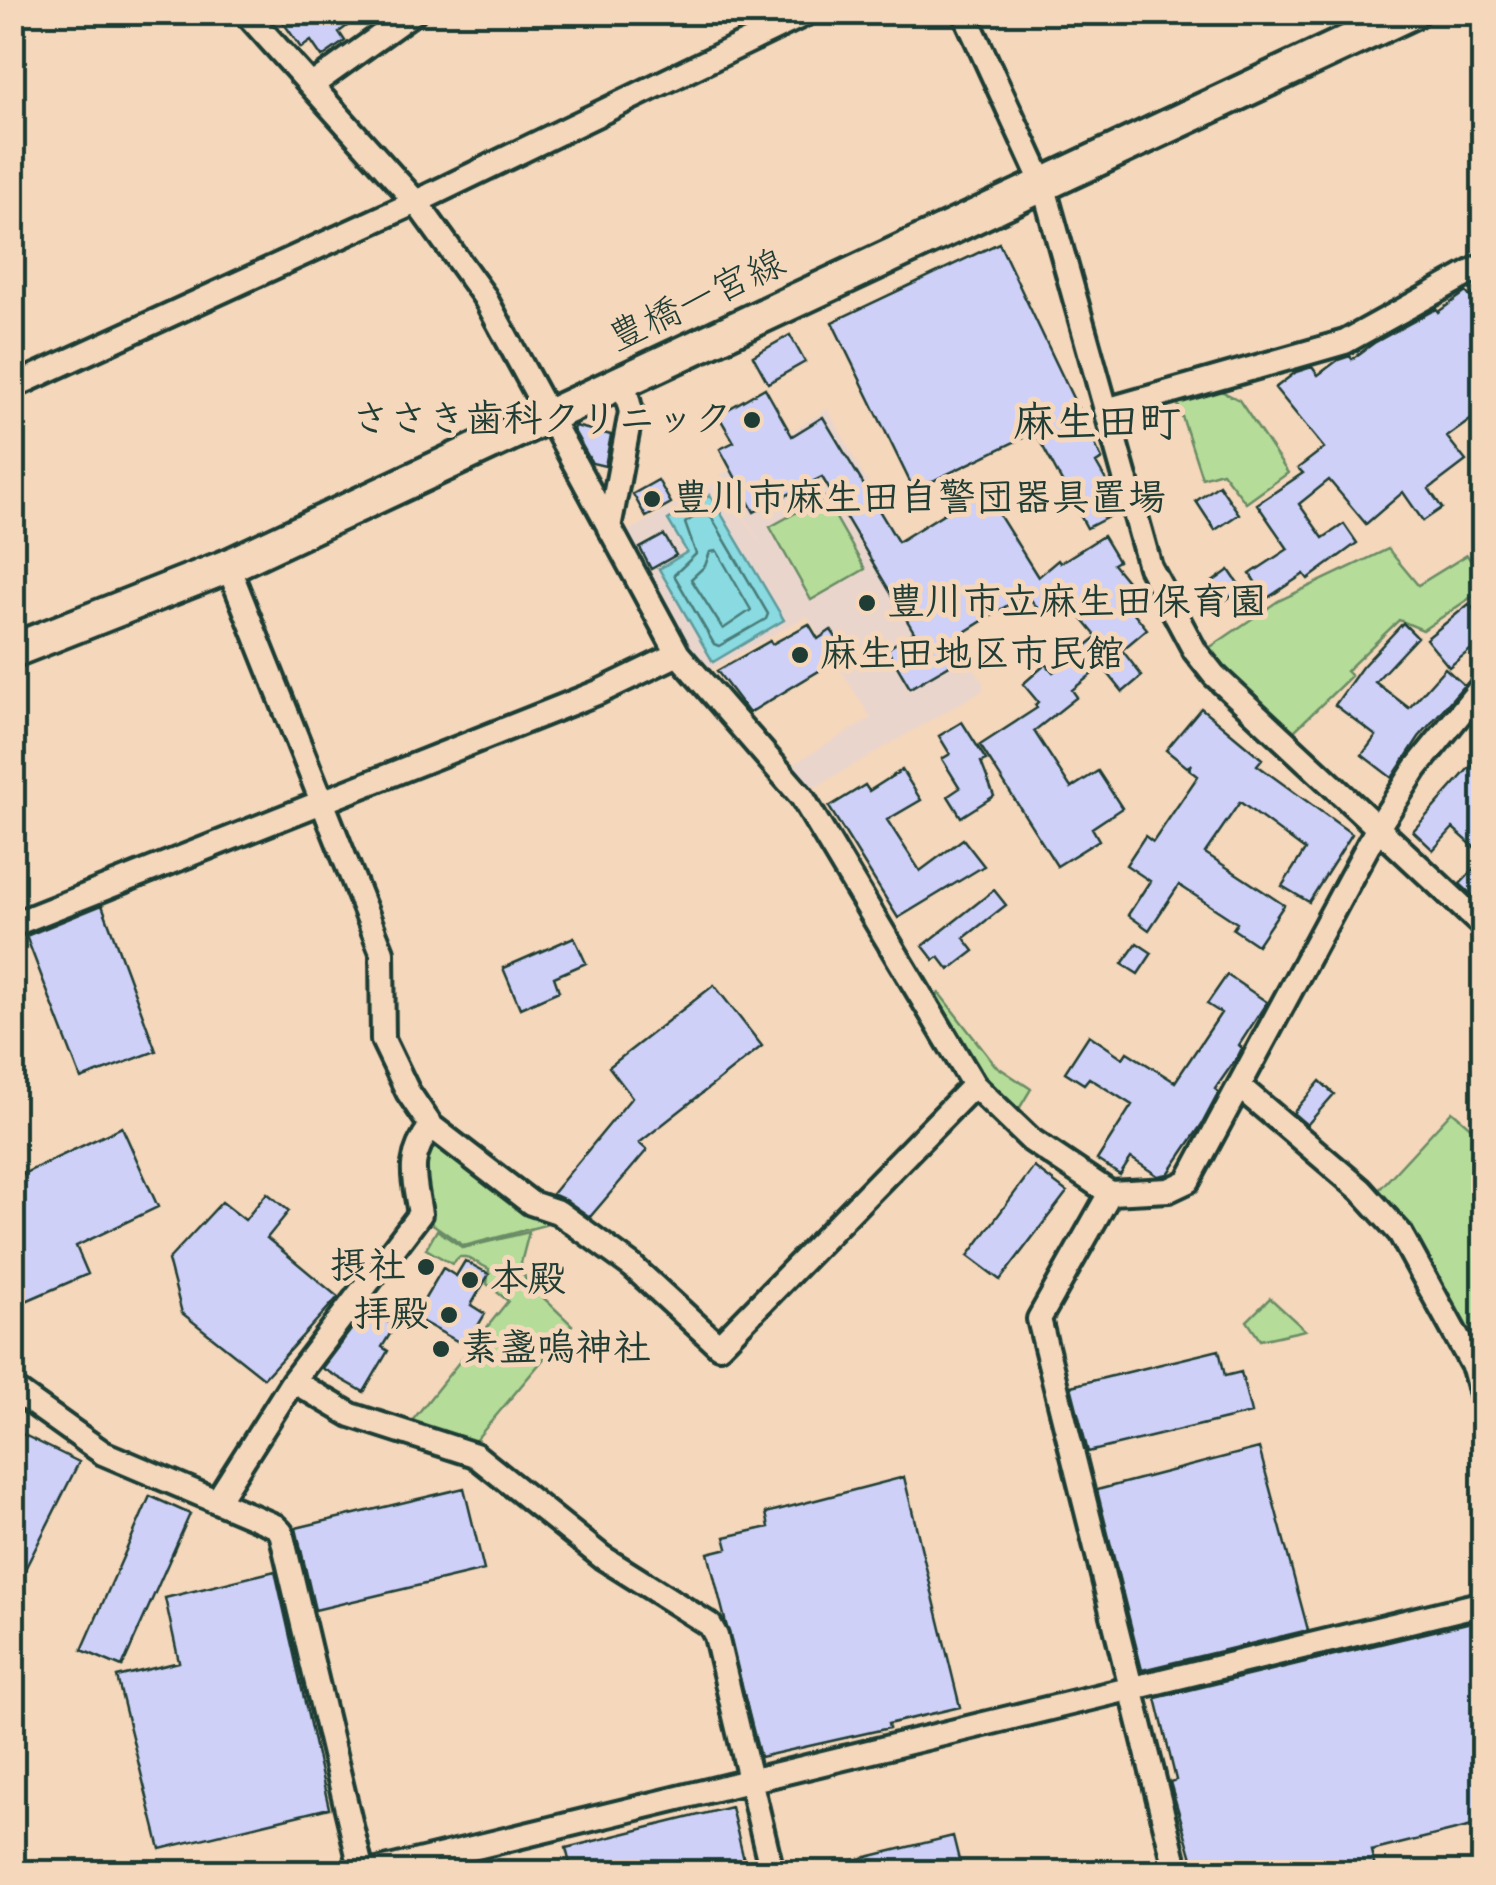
<svg xmlns="http://www.w3.org/2000/svg" width="1496" height="1885" font-family="'Architects Daughter','Klee One',sans-serif">
  <rect width="100%" height="100%" fill="#f5d7bb"/>
  <filter id="ink" filterUnits="userSpaceOnUse"><feTurbulence type="fractalNoise" baseFrequency=".01" numOctaves="2"/><feDisplacementMap in="SourceGraphic" scale="20" xChannelSelector="R" yChannelSelector="G"/><feConvolveMatrix kernelMatrix="1 2 1 2 8 2 1 2 1" color-interpolation-filters="sRGB"/></filter>
  <g filter="url(#ink)">
    <path fill="#ead5cd" d="M 828,409 L 889,523 L 983,683 L 983,690 L 807,792 L 788,767 L 871,718 L 807,616 L 709,670 L 683,643 L 623,534 L 719,480 L 764,549 L 719,476 Z"/>
    <path fill="#b5dc98" stroke="#6a8c66" stroke-width="2.5" d="M 1213,387 L 1239,400 L 1288,473 L 1246,503 L 1222,472 L 1202,478 L 1176,398 Z
      M 824,497 L 865,569 L 811,600 L 770,527 Z
      M 1388,549 L 1418,585 L 1467,555 L 1483,579 L 1483,589 L 1423,630 L 1399,620 L 1346,671 L 1351,676 L 1292,733 L 1224,668 L 1209,648 L 1278,601 Z
      M 939,993 L 995,1065 L 1031,1089 L 1019,1109 L 983,1077 L 936,996 Z
      M 1452,1111 L 1475,1131 L 1483,1125 L 1482,1356 L 1410,1228 L 1377,1192 Z
      M 433,1137 L 548,1218 L 545,1225 L 464,1246 L 424,1218 L 429,1142 Z
      M 437,1230 L 463,1248 L 529,1232 L 521,1263 L 526,1281 L 572,1325 L 474,1442 L 412,1421 L 508,1301 L 487,1284 L 489,1269 L 466,1257 L 459,1257 L 452,1264 L 426,1249 Z
      M 1270,1298 L 1305,1330 L 1260,1340 L 1247,1321 Z"/>
    <path fill="#89dae1" stroke="#5f9b9c" stroke-width="2.5" d="M 710,495 L 784,620 L 713,662 L 659,569 L 687,552 L 668,520 Z"/>
    <g fill="none" stroke-linecap="round" stroke-linejoin="round">
      <path stroke="#497c79" stroke-width="2.5" d="M 703,511 L 709,513 L 768,614 L 766,619 L 719,646 L 714,644 L 674,575 L 696,554 L 685,523 Z
        M 717,551 L 751,610 L 723,629 L 691,579 L 705,566 L 710,552 Z"/>
    </g>
    <path fill="#cfd0f8" stroke="#1f3d34" stroke-width="2.5" d="M 276,12 L 366,12 L 339,32 L 345,41 L 322,57 L 311,41 L 301,48 Z
      M 999,243 L 1102,459 L 1096,463 L 1113,493 L 1103,498 L 1112,515 L 1087,528 L 1035,432 L 914,490 L 832,322 Z
      M 1484,286 L 1484,410 L 1447,437 L 1466,461 L 1429,489 L 1442,508 L 1423,521 L 1403,492 L 1366,524 L 1329,480 L 1299,504 L 1323,538 L 1344,524 L 1357,543 L 1308,579 L 1304,574 L 1266,599 L 1250,574 L 1288,549 L 1257,504 L 1303,473 L 1298,468 L 1324,448 L 1275,388 L 1296,372 L 1312,367 L 1318,375 L 1338,360 L 1350,356 L 1352,359 L 1374,343 L 1436,309 L 1438,312 L 1466,292 L 1470,297 Z
      M 790,335 L 805,362 L 768,383 L 753,356 Z
      M 765,388 L 792,436 L 823,417 L 898,542 L 983,489 L 1038,577 L 1058,560 L 1060,563 L 1103,536 L 1118,561 L 1113,564 L 1135,591 L 1132,594 L 1137,601 L 1129,607 L 1147,629 L 1122,650 L 1142,676 L 1123,692 L 1102,666 L 1072,690 L 1077,697 L 1034,731 L 1071,788 L 1098,771 L 1122,808 L 1092,828 L 1099,840 L 1057,866 L 980,745 L 1037,708 L 1035,705 L 1038,702 L 1023,684 L 1046,664 L 1053,672 L 1097,637 L 1067,601 L 1046,618 L 1026,594 L 955,638 L 965,656 L 910,688 L 887,649 L 914,632 L 822,477 L 754,512 L 720,449 L 734,442 L 718,415 Z
      M 575,426 L 611,435 L 605,466 L 592,463 L 573,429 Z
      M 658,480 L 671,503 L 646,517 L 633,494 Z
      M 1219,485 L 1239,514 L 1215,530 L 1196,501 Z
      M 664,535 L 676,555 L 651,569 L 640,548 Z
      M 1229,570 L 1242,589 L 1224,601 L 1211,583 Z
      M 1469,604 L 1484,621 L 1484,639 L 1449,667 L 1426,639 Z
      M 1403,623 L 1417,637 L 1375,682 L 1409,708 L 1445,668 L 1464,685 L 1419,737 L 1392,778 L 1362,755 L 1376,736 L 1335,705 L 1362,667 Z
      M 809,624 L 818,639 L 831,630 L 847,654 L 749,713 L 717,671 L 770,641 L 772,644 Z
      M 1201,708 L 1262,759 L 1257,765 L 1352,834 L 1309,902 L 1282,886 L 1305,850 L 1240,802 L 1205,853 L 1284,905 L 1257,945 L 1233,929 L 1237,923 L 1179,885 L 1149,930 L 1128,915 L 1150,881 L 1126,865 L 1145,836 L 1153,842 L 1198,776 L 1189,769 L 1192,764 L 1187,767 L 1166,750 Z
      M 962,722 L 986,760 L 981,762 L 994,796 L 961,817 L 948,796 L 960,788 L 942,759 L 950,754 L 939,736 Z
      M 1484,759 L 1484,856 L 1453,828 L 1433,850 L 1413,831 L 1469,768 Z
      M 902,770 L 921,800 L 887,820 L 920,871 L 963,839 L 984,866 L 898,918 L 829,807 L 865,785 L 869,791 Z
      M 1484,859 L 1484,906 L 1460,884 Z
      M 994,890 L 1006,905 L 964,938 L 974,951 L 949,970 L 939,957 L 934,960 L 923,946 Z
      M 102,905 L 156,1051 L 81,1079 L 26,936 Z
      M 574,937 L 586,963 L 554,977 L 559,991 L 520,1008 L 503,968 Z
      M 1137,943 L 1152,953 L 1138,974 L 1122,964 Z
      M 1227,975 L 1267,1002 L 1239,1045 L 1242,1048 L 1238,1056 L 1215,1089 L 1219,1092 L 1202,1124 L 1168,1174 L 1158,1176 L 1131,1158 L 1120,1175 L 1097,1160 L 1132,1105 L 1089,1078 L 1084,1084 L 1065,1072 L 1089,1035 L 1123,1058 L 1127,1052 L 1175,1082 L 1221,1013 L 1207,1004 Z
      M 714,985 L 762,1046 L 639,1143 L 647,1150 L 590,1217 L 566,1200 L 552,1194 L 632,1097 L 609,1067 Z
      M 1320,1081 L 1334,1094 L 1307,1125 L 1293,1113 Z
      M 122,1127 L 158,1207 L 76,1246 L 88,1274 L 12,1307 L 12,1179 Z
      M 1034,1167 L 1067,1192 L 1000,1280 L 968,1256 Z
      M 267,1193 L 289,1211 L 267,1238 L 338,1297 L 264,1378 L 182,1313 L 168,1260 L 222,1202 L 245,1220 Z
      M 465,1261 L 489,1274 L 471,1305 L 485,1314 L 466,1346 L 414,1317 L 443,1268 L 456,1276 Z
      M 366,1310 L 395,1326 L 382,1347 L 388,1351 L 364,1392 L 322,1368 Z
      M 1219,1350 L 1225,1376 L 1241,1372 L 1251,1413 L 1088,1452 L 1071,1386 Z
      M 12,1429 L 79,1462 L 12,1595 Z
      M 1259,1448 L 1308,1630 L 1142,1670 L 1097,1490 Z
      M 904,1477 L 960,1707 L 888,1724 L 889,1728 L 760,1757 L 708,1553 L 728,1548 L 725,1537 L 769,1527 L 766,1513 Z
      M 464,1488 L 484,1570 L 315,1610 L 296,1528 Z
      M 150,1496 L 190,1514 L 122,1667 L 82,1650 Z
      M 275,1571 L 329,1808 L 160,1849 L 117,1677 L 179,1662 L 165,1598 Z
      M 1484,1619 L 1484,1823 L 1371,1851 L 1376,1872 L 1196,1872 L 1170,1782 L 1176,1780 L 1156,1698 Z
      M 731,1807 L 747,1872 L 572,1872 L 566,1848 Z
      M 953,1836 L 962,1872 L 835,1872 L 834,1865 Z"/>
    <g fill="none" stroke-linecap="round" stroke-linejoin="round">
      <g stroke="#1f3d34" stroke-width="30">
        <path id="street" d="M 245,12 L 416,202 L 484,296 L 678,654 L 802,797 L 974,1085 L 1031,1140 L 1110,1193 L 1169,1190 L 1188,1181 L 1377,829 L 1416,768 L 1484,684
          M 964,12 L 1043,184 L 1150,567 L 1195,651 L 1214,675 L 1484,927
          M 312,85 L 414,12
          M 12,387 L 416,202 L 809,12
          M 1106,410 L 1345,342 L 1484,265
          M 609,528 L 631,412 L 623,380
          M 228,566 L 382,952 L 383,1040 L 408,1092 L 431,1126 L 531,1203 L 558,1212 L 632,1266 L 719,1346 L 974,1085
          M 12,925 L 599,692 L 678,654
          M 1240,1087 L 1361,1190 L 1400,1233 L 1474,1368 L 1484,1405
          M 1110,1193 L 1039,1319 L 1177,1872
          M 293,1381 L 351,1415 L 475,1455 L 602,1557 L 710,1625 L 716,1636 L 772,1872
          M 12,1388 L 103,1453 L 275,1526 L 281,1532 L 362,1872
          M 217,1501 L 293,1381 L 420,1214 C 414,1176 406,1159 431,1126
          M 373,1872 L 1484,1603"/>
      </g>
      <g stroke="#1f3d34" stroke-width="40">
        <path id="secondary" d="M 12,651 L 228,566 L 1412,12"/>
      </g>
      <use href="#street" stroke="#f5d7bb" stroke-width="22"/>
      <use href="#secondary" stroke="#f5d7bb" stroke-width="32"/>
    </g>
  </g>
  <g fill="#1f3d34" stroke="#f5d7bb" stroke-width="4">
    <circle cx="752" cy="420" r="10"/>
    <circle cx="652" cy="499" r="10"/>
    <circle cx="867" cy="603" r="10"/>
    <circle cx="800" cy="655" r="10"/>
    <circle cx="426" cy="1267" r="10"/>
    <circle cx="470" cy="1280" r="10"/>
    <circle cx="449" cy="1315" r="10"/>
    <circle cx="441" cy="1349" r="10"/>
  </g>
  <g text-anchor="middle" dominant-baseline="central" stroke-width="10" stroke-linejoin="round" paint-order="stroke">
    <g font-size="38" fill="#1f3d34" stroke="#f5d7bb">
      <text transform="translate(697 301) rotate(-25)">豊橋一宮線</text>
    </g>
    <g font-size="38" font-weight="bold" fill="#1f3d34" stroke="#f5d7bb" text-anchor="start">
      <text x="732" y="420" text-anchor="end">ささき歯科クリニック</text>
      <text x="672" y="499">豊川市麻生田自警団器具置場</text>
      <text x="887" y="603">豊川市立麻生田保育園</text>
      <text x="820" y="655">麻生田地区市民館</text>
      <text x="406" y="1267" text-anchor="end">摂社</text>
      <text x="490" y="1280">本殿</text>
      <text x="429" y="1315" text-anchor="end">拝殿</text>
      <text x="461" y="1349">素盞嗚神社</text>
    </g>
    <g font-size="42" font-weight="bold" fill="#1f3d34" stroke="#f5d7bb">
      <text x="1097" y="424">麻生田町</text>
    </g>
  </g>
  <rect width="1496" height="1885" fill="none" stroke="#f5d7bb" stroke-width="50"/>
  <rect x="25" y="25" width="1446" height="1835" fill="none" stroke="#1f3d34" stroke-width="4" filter="url(#ink)"/>
</svg>
